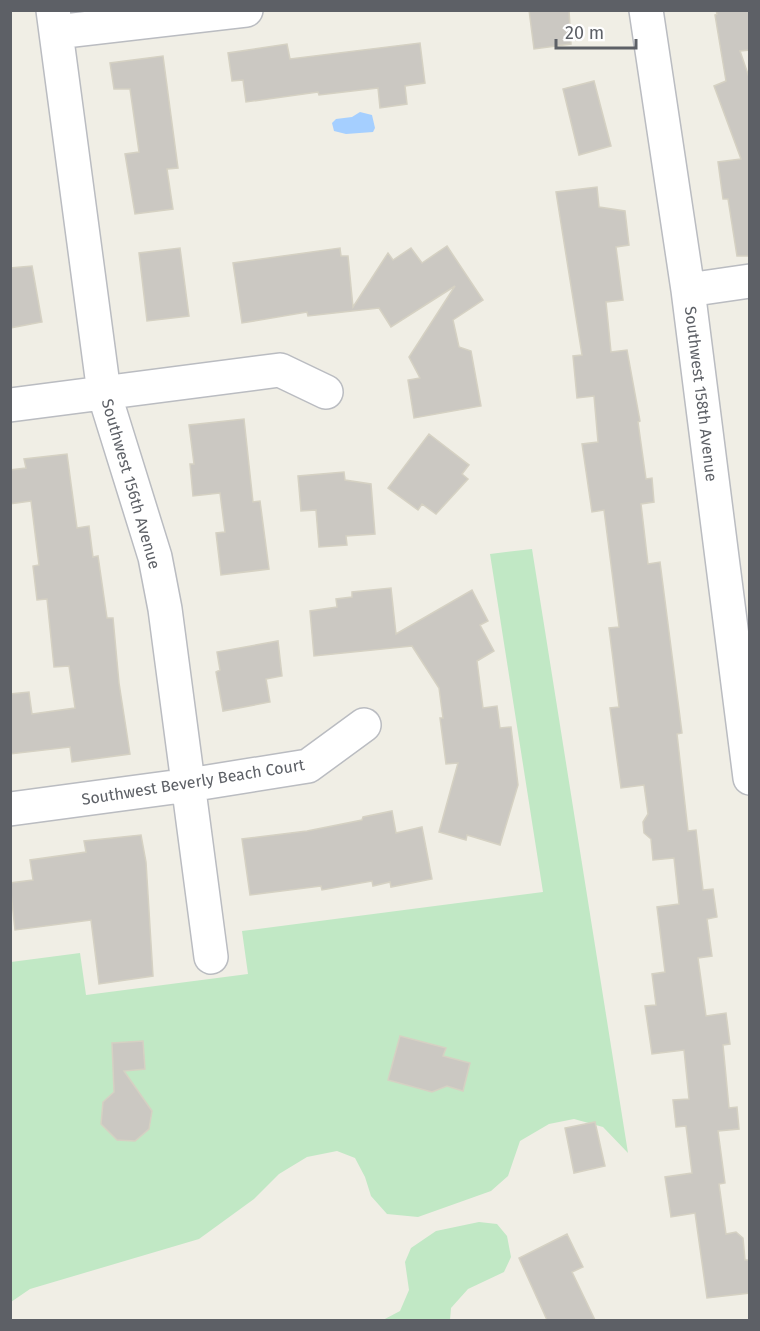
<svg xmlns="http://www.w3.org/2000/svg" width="760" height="1331" font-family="'Fira Sans',sans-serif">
  <rect width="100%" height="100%" fill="#f0eee5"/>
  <path fill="#c1e8c5" d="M 532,549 L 628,1153 L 603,1127 L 574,1119 L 549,1124 L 520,1141 L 508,1176 L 491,1191 L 418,1217 L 387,1214 L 371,1196 L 365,1177 L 355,1158 L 337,1151 L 307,1157 L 279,1174 L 254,1199 L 199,1239 L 30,1289 L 11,1302 L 11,962 L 80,953 L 86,995 L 248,974 L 242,931 L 543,892 L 490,554 Z
    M 479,1222 L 497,1224 L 507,1236 L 511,1257 L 504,1272 L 468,1289 L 451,1308 L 450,1320 L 383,1320 L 400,1311 L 409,1290 L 405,1262 L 411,1248 L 436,1231 Z"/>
  <path fill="#a5cfff" d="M 360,112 L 372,115 L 375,128 L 373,132 L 346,134 L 334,131 L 332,123 L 336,119 L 352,117 Z"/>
  <path fill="#cbc8c2" stroke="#d5d1c3" stroke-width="1.5" d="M 529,10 L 569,10 L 571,44 L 534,49 Z
    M 716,10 L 750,10 L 750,50 L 740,51 L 750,80 L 750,256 L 737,256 L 728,199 L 723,199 L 718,162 L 741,159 L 714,86 L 726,81 L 715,15 L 717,14 Z
    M 420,43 L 425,83 L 405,86 L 407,104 L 380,108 L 378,88 L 319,95 L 318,92 L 246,102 L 243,80 L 232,81 L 228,53 L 287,44 L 290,59 Z
    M 163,56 L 178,168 L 167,169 L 173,209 L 135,214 L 125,154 L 139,152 L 130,89 L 114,89 L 110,63 Z
    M 594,81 L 611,146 L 579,155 L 563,89 Z
    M 597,187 L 599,207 L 625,211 L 629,245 L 616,247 L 623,300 L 606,302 L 611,352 L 627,350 L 640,421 L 638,422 L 646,479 L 652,478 L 654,502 L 641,504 L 648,564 L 660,562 L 682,733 L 677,734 L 688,831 L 696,830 L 703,890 L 713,889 L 717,917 L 707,919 L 712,956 L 698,958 L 706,1016 L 726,1013 L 730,1044 L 723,1045 L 729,1108 L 737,1107 L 739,1129 L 718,1131 L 725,1183 L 719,1184 L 726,1234 L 736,1232 L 743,1238 L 745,1260 L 750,1260 L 750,1293 L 707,1298 L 695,1213 L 671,1217 L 665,1177 L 692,1173 L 686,1126 L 676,1127 L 673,1100 L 689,1099 L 684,1050 L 652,1054 L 645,1006 L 656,1005 L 652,974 L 665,972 L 657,907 L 679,904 L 674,858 L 653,860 L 651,839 L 644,833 L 643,822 L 648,814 L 644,785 L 621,788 L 610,708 L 619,707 L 609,628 L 619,627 L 604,510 L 592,512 L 582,444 L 598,442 L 594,396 L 577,398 L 573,356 L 582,355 L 556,192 Z
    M 447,246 L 483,300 L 453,320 L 459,347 L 471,351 L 481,406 L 414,418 L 408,380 L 420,378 L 409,357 L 455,286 L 391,327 L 379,308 L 308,316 L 307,312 L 242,323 L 233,263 L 340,248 L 341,256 L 348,256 L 353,307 L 388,253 L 393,260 L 411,248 L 422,263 Z
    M 180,248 L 189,316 L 147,321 L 139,253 Z
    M 32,266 L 42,322 L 10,328 L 10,268 Z
    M 244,419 L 253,502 L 260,501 L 269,569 L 221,575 L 216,533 L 225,532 L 220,493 L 193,496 L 190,464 L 194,464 L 189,425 Z
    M 429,434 L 469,465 L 462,474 L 468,479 L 436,514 L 422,504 L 418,510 L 388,488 Z
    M 67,454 L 77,528 L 89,526 L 93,557 L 98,556 L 107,618 L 113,618 L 119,683 L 130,754 L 72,762 L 70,747 L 10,754 L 10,694 L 29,692 L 32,714 L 75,708 L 69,666 L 54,667 L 47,599 L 37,600 L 33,566 L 39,565 L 31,501 L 10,504 L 10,470 L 26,468 L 24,459 Z
    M 344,472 L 345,480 L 371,484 L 375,534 L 346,536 L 347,545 L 319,547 L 316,510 L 301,511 L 298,476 Z
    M 391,588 L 396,634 L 472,590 L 488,621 L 480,625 L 494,651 L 477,661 L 483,708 L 497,706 L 500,728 L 511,727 L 518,785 L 500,845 L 467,835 L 466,840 L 439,832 L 458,763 L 446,764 L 440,718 L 443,718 L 439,688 L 412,646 L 314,656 L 310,611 L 337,607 L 336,599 L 352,597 L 352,592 Z
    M 278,641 L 282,676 L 266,679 L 270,702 L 223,711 L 216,672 L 220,670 L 217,652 Z
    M 392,811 L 396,833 L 422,827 L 432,879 L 391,887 L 390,882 L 373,886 L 372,881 L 322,890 L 321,886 L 250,895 L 242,839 L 307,831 L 362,820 L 363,817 Z
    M 141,835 L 146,862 L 153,976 L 99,984 L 91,920 L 15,930 L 10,883 L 33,880 L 30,860 L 86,852 L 84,841 Z
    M 400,1036 L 446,1048 L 443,1056 L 470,1063 L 463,1091 L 447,1086 L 432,1092 L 388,1080 Z
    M 143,1041 L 145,1069 L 124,1071 L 152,1111 L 149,1129 L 135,1141 L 117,1140 L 101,1124 L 103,1102 L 114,1092 L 112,1043 Z
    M 595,1122 L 605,1166 L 574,1173 L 565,1128 Z
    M 567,1234 L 583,1267 L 572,1272 L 595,1320 L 547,1320 L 519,1258 Z"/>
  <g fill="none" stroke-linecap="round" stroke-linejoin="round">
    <g stroke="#babcc1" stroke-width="36">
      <path id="minor" d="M 53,10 L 104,393 L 155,557 L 165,609 L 211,957
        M 646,10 L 688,290 L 750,778
        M 56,32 L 246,10
        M 688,290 L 750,281
        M 10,405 L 280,370 L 326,392
        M 10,809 L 189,785 L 308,766 L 364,725"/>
    </g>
    <use href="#minor" stroke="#fff" stroke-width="33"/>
  </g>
  <g text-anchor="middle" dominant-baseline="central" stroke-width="6" stroke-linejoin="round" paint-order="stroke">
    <g font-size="16" fill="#5d6066" stroke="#fff">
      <text transform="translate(701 394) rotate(83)">Southwest 158th Avenue</text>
      <text transform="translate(131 484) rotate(74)">Southwest 156th Avenue</text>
      <text transform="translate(193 782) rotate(-9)">Southwest Beverly Beach Court</text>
    </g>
  </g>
  <rect width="760" height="1331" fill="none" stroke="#5d6066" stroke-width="24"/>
  <path d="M556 39v9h80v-9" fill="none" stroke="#5d6066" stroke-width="3"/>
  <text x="565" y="39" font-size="18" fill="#5d6066" stroke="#ffffff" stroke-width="4.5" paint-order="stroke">20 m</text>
</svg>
